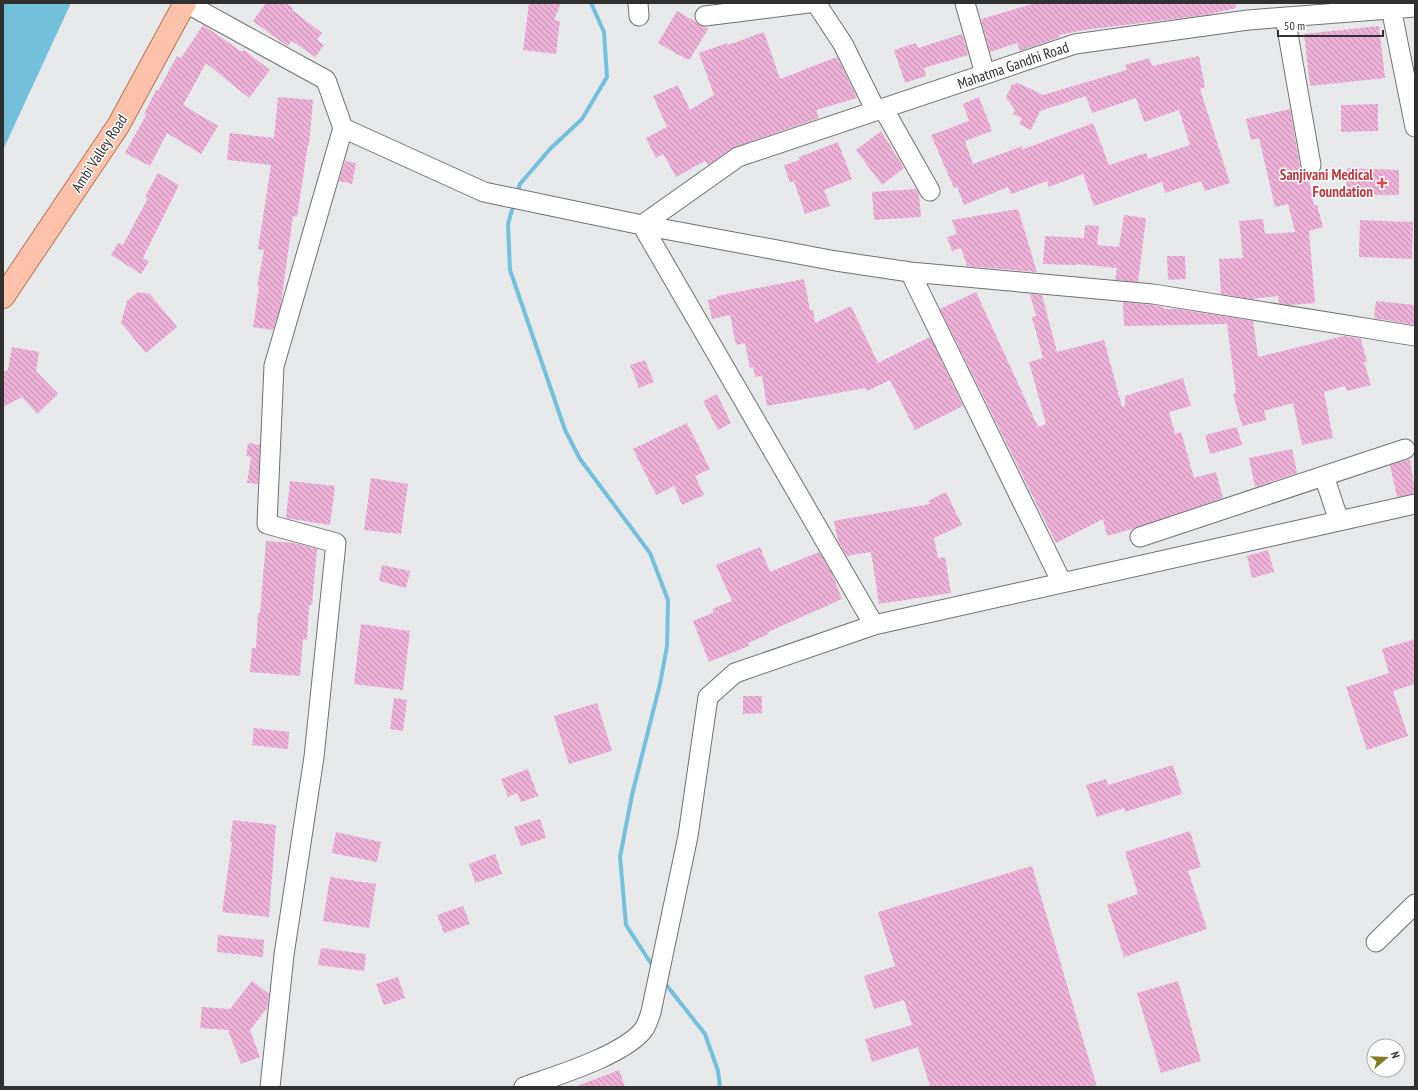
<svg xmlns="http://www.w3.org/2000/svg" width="1418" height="1090" font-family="'PT Sans Narrow',sans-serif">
  <defs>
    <pattern id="building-back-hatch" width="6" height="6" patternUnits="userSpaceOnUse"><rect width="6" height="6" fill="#edb0d6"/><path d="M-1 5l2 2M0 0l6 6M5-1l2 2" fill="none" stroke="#c090ae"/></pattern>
  </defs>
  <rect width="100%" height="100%" fill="#e7e8e9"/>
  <path fill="#72c0dc" d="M 3,3 L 71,3 L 3,150 Z"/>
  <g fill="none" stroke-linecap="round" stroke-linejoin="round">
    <path stroke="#72c0dc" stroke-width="4" d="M 517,193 L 520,184 L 550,149 L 582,119 L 607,77 L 604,32 L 591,3
      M 514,203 L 508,224 L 510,270 L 565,430 L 580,459 L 650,553 L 668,600 L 667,646 L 660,684 L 632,795 L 620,857 L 626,925 L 654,968
      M 664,982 L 705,1034 L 718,1071 L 720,1087"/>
  </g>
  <path fill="url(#building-back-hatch)" d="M 266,3 L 285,3 L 293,8 L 292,10 L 322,33 L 317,40 L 324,45 L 315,57 L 292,41 L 287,46 L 253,21 Z
    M 529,3 L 561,3 L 554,20 L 560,21 L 556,54 L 523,50 Z
    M 1036,3 L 1235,3 L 1236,8 L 1206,15 L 1084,30 L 1059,35 L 1060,37 L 1020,51 L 1017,43 L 990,52 L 981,19 Z
    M 677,11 L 708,29 L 690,59 L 686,59 L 658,43 Z
    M 203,25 L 242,52 L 244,50 L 270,70 L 249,98 L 206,63 L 183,105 L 218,126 L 201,154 L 167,133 L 150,166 L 125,153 L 146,115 L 144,114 L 156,90 L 158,91 L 177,56 L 181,58 Z
    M 1379,26 L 1385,78 L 1310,86 L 1304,34 Z
    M 764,32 L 780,79 L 837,57 L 857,98 L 816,110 L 819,118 L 734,147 L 708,165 L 705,161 L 676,177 L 663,154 L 656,158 L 646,138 L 667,127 L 653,96 L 678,85 L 690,110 L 714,95 L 699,53 L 727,43 L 728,45 Z
    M 962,34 L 968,55 L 924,68 L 926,76 L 905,83 L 894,50 L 916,43 L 918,48 Z
    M 1199,56 L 1205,87 L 1200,89 L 1230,183 L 1205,191 L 1201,181 L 1165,193 L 1162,182 L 1094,206 L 1083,174 L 1049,187 L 1047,181 L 1011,194 L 1008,187 L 964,205 L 957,187 L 954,188 L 931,135 L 969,121 L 963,104 L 979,97 L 992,131 L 965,141 L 973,164 L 1023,146 L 1021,150 L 1093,123 L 1109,165 L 1146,153 L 1148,159 L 1190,145 L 1179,110 L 1144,122 L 1136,98 L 1092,113 L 1086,96 L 1040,111 L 1031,130 L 1019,124 L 1022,118 L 1013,114 L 1015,110 L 1006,98 L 1012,84 L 1015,85 L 1016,82 L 1043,95 L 1127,70 L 1125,65 L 1149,58 L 1152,66 Z
    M 278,97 L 313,100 L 309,145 L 308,144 L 297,217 L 293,216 L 281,304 L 273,330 L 253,327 L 259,287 L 257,286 L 264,250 L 258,249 L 271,165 L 227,160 L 230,133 L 274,138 Z
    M 1378,104 L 1378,131 L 1341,132 L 1341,105 Z
    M 1290,109 L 1300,167 L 1303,172 L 1308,175 L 1314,205 L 1317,205 L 1323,227 L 1309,231 L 1315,303 L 1290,305 L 1279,303 L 1278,296 L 1251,299 L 1221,294 L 1219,259 L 1243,258 L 1239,221 L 1263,219 L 1265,234 L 1295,232 L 1288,204 L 1275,207 L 1259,138 L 1251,140 L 1246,119 Z
    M 881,131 L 904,168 L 882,185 L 856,150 Z
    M 838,142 L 852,179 L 824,190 L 830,206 L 805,214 L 794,181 L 790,183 L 784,165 L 800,160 L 799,157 Z
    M 345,161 L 356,163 L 352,184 L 339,181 Z
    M 1347,168 L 1399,170 L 1399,195 L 1346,194 Z
    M 158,173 L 179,185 L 143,258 L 149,262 L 141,274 L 111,255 L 118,243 L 123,245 L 148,198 L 145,197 Z
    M 916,189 L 919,194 L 921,217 L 874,220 L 872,192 Z
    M 1018,209 L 1037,272 L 967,266 L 961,248 L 952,251 L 947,237 L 957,234 L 952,220 Z
    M 1124,215 L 1146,218 L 1138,282 L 1115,280 L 1117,268 L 1077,264 L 1077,265 L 1043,264 L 1045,236 L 1084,238 L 1085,225 L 1099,226 L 1097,245 L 1119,247 Z
    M 1360,220 L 1413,222 L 1412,259 L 1359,257 Z
    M 1167,256 L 1185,256 L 1186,279 L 1168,280 Z
    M 804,279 L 810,310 L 813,310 L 815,323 L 851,306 L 878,363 L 930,337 L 963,406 L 915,430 L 890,380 L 867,391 L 865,388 L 767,406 L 762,376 L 755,377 L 753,367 L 750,368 L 745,343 L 736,345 L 730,315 L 712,319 L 708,300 L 717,298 L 717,296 Z
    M 138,292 L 150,294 L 177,327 L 146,353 L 121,323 L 127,301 Z
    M 976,292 L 1038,427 L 1046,424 L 1029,362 L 1043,358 L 1032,317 L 1036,316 L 1030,294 L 1042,295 L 1057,352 L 1104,340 L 1122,407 L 1125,407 L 1125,396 L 1183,378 L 1191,406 L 1169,412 L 1175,434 L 1181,432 L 1194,478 L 1216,472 L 1223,498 L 1132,529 L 1107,536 L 1103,519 L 1056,543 L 940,309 Z
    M 1376,301 L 1415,305 L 1415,325 L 1374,318 Z
    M 1123,302 L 1152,305 L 1164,307 L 1164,309 L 1177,309 L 1253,321 L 1258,357 L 1344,336 L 1361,339 L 1367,362 L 1364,362 L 1371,385 L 1347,391 L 1345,386 L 1324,392 L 1333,438 L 1302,445 L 1293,403 L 1264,411 L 1266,420 L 1242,426 L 1233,394 L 1236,393 L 1227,324 L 1124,326 Z
    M 12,347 L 39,352 L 36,371 L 58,394 L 37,414 L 22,397 L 3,407 L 3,372 L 8,370 Z
    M 645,360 L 654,382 L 639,388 L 630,365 Z
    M 717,394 L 731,423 L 718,430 L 703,401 Z
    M 687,423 L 710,469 L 695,476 L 704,495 L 682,505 L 674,486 L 656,495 L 633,449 Z
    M 1237,427 L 1242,445 L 1210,454 L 1205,435 Z
    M 248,443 L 260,445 L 258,484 L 247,483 L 251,457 L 246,456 Z
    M 1292,449 L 1297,473 L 1255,487 L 1249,458 Z
    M 1410,459 L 1415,493 L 1397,497 L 1390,465 Z
    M 371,478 L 408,484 L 401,534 L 364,530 Z
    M 290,481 L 335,486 L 330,525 L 286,518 Z
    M 946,492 L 962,525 L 934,538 L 938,558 L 945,557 L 951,593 L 879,604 L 871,552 L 847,556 L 838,541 L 834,521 L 930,504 L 928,501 Z
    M 266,541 L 294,543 L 317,549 L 312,605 L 309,605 L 307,640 L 303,639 L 300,676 L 250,672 L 252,648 L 256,648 L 258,613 L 260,613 Z
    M 760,547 L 770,572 L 819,552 L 832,574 L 842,599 L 768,632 L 769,634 L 748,643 L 749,646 L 709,662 L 693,621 L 714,612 L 712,609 L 732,601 L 716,565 Z
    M 1268,550 L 1274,572 L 1252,578 L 1247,556 Z
    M 382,565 L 410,571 L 406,588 L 379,581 Z
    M 361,624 L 410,631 L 403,690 L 354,684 Z
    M 1415,639 L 1415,684 L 1393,691 L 1408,736 L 1367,750 L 1346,687 L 1389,673 L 1382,649 Z
    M 743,696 L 762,696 L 762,713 L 743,714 Z
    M 394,698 L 407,700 L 403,731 L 390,729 Z
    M 597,703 L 612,751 L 569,764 L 554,716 Z
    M 254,728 L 289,732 L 288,749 L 252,745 Z
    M 1173,765 L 1182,794 L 1125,812 L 1124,808 L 1097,817 L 1086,785 L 1106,779 L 1108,785 Z
    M 528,769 L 538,796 L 521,802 L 517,793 L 508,797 L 501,779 Z
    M 540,819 L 546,838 L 521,846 L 514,827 Z
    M 233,820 L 276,825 L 269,917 L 222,912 L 232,842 L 230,842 Z
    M 1190,831 L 1201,867 L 1188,871 L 1207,929 L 1124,957 L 1107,905 L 1138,894 L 1125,852 Z
    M 336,832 L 381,842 L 377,862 L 332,853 Z
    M 495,854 L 502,874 L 475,883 L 469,864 Z
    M 1032,866 L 1097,1087 L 930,1087 L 918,1047 L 872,1062 L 865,1039 L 912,1025 L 904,1000 L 874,1009 L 864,976 L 895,966 L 878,912 Z
    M 330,877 L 376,884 L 369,928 L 323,921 Z
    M 463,906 L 470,924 L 444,933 L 437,915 Z
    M 218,935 L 264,940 L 263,957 L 217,952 Z
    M 321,948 L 366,954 L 364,971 L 318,965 Z
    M 398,977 L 405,998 L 384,1005 L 376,984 Z
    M 252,981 L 269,994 L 267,1008 L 250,1030 L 260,1057 L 241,1064 L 228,1030 L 200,1028 L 202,1007 L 230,1009 Z
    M 1178,981 L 1201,1061 L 1161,1073 L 1137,993 Z
    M 619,1070 L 625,1087 L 577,1087 L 577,1086 Z"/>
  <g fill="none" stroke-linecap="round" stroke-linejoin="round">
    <g stroke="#6f7071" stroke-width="21">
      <path id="minor" d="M 186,3 L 326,80 L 343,128 L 484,192 L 642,225 L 836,261 L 910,272 L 1153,294 L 1415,336
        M 638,3 L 639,16
        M 816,3 L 843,44 L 876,111
        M 965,3 L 985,74
        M 1390,3 L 1415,127
        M 1415,7 L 1248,20 L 1075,44 L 738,157 L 642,225 L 874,625 L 1415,504
        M 705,16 L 808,3
        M 1285,17 L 1311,165
        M 883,108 L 930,191
        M 910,272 L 1062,583
        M 1324,476 L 1339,521
        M 1140,537 L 1405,449
        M 1376,942 L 1415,904
        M 270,1087 L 284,955 L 314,757 L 336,543 L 267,524 L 274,366 L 343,128
        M 524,1087 C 555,1076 625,1055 644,1029 C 647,1025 649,1018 651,1012 L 688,836 L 708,697 L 735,673 L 874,625"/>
    </g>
    <g stroke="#b5735a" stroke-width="24">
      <path id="major" d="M 3,297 L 118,126 L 185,3"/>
    </g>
    <use href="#minor" stroke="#fff" stroke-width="19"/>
    <use href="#major" stroke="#fec1a9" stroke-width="22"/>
  </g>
  <path fill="#e0444e" stroke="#fff" stroke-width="1.5" d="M1380 177h4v4h4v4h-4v4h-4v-4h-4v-4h4z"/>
  <g text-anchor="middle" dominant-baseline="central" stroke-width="3" stroke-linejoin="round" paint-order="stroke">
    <g font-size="15" fill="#303031" stroke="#fff">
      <text transform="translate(1013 65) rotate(-19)">Mahatma Gandhi Road</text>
      <text transform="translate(99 153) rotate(-57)">Ambi Valley Road</text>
    </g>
    <g font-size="15" font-weight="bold" fill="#be3a42" stroke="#fff" text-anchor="end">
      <text x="1373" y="174">Sanjivani Medical<tspan x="1373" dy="17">Foundation</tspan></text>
    </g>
  </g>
  <rect width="1418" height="1090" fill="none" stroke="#303031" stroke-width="8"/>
  <g transform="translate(1386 1058) rotate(71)"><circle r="19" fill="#ffffff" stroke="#acacad"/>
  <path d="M0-3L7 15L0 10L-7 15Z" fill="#807d25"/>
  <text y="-6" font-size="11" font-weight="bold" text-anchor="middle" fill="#303031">N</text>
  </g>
  <path d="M1278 30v6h105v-6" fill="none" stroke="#303031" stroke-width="2"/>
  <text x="1284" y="30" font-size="12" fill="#303031" stroke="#ffffff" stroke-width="3" paint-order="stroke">50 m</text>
</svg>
